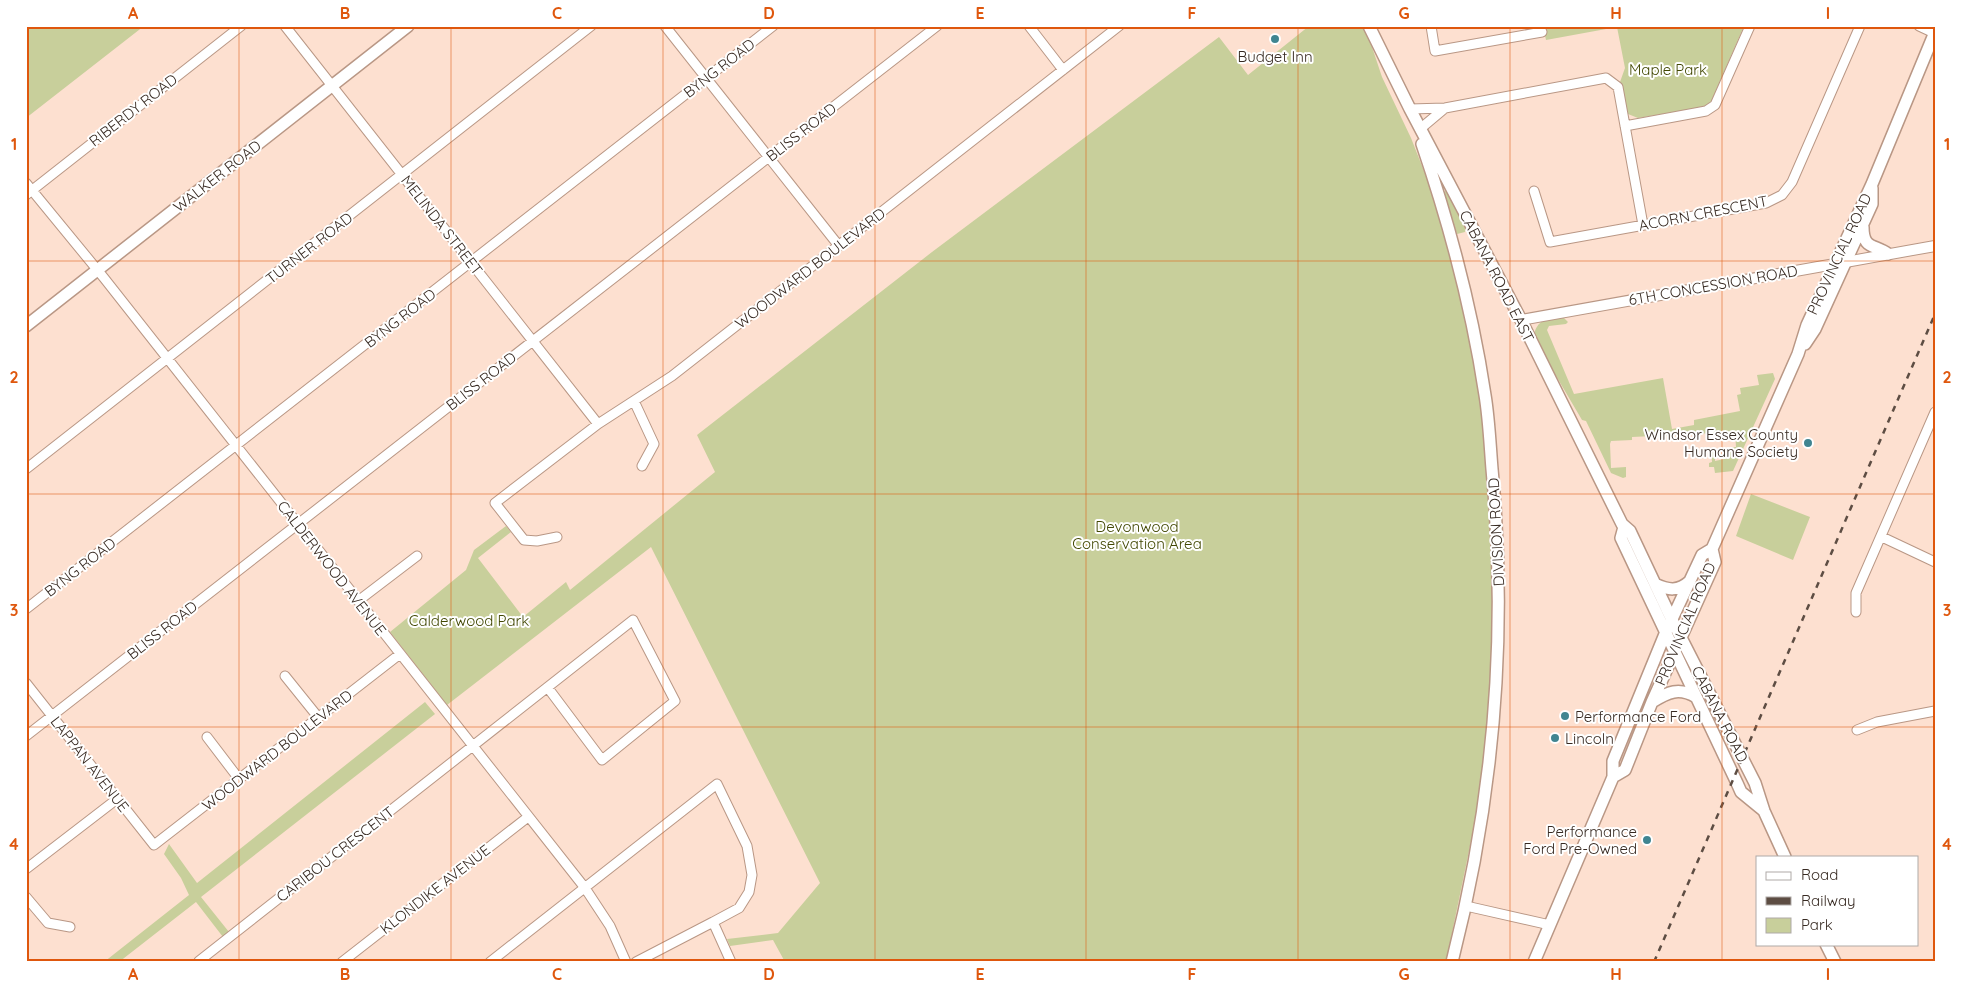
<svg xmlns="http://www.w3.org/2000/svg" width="1961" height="988" font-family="Quicksand,sans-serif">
  <rect width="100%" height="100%" fill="#fde0d0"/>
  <path fill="#c8cf9b" d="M 26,26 L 144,26 L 26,118 Z
    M 1309,26 L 1365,26 L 1382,77 L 1411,138 L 1435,199 L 1456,268 L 1471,337 L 1485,427 L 1493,537 L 1492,701 L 1483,774 L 1470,846 L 1446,962 L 785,962 L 773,940 L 730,946 L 727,939 L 778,933 L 820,883 L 651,547 L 447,705 L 390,632 L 466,570 L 474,550 L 506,526 L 511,532 L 478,558 L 523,617 L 566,582 L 570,590 L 715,472 L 697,435 L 932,252 L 1219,37 L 1248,75 Z
    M 1543,26 L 1744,26 L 1711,102 L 1705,107 L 1638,118 L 1628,114 L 1620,82 L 1625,68 L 1617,27 L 1546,40 Z
    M 1445,191 L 1448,192 L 1466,227 L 1465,232 L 1457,234 L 1444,193 Z
    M 1563,317 L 1568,322 L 1566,324 L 1549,326 L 1547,330 L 1574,394 L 1663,378 L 1672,429 L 1694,425 L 1694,420 L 1740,411 L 1737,395 L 1741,394 L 1740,388 L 1759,385 L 1757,375 L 1773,373 L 1775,379 L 1733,471 L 1715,473 L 1714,467 L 1709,467 L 1709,463 L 1712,462 L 1711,449 L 1718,449 L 1719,455 L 1715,455 L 1715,461 L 1729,458 L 1729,448 L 1736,447 L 1735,432 L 1632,437 L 1632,440 L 1611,441 L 1610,444 L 1611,468 L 1626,467 L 1626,477 L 1623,478 L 1611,473 L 1586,421 L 1582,420 L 1552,369 L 1534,334 C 1539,317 1548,320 1563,317 Z
    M 1751,494 L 1810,517 L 1793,560 L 1736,536 Z
    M 425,702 L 435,714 L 201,897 L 229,932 L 223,937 L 196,902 L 119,962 L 104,962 L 189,895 L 181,878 L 164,854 L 169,844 L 197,883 Z"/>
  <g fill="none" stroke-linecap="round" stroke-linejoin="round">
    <g stroke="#b99785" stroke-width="11">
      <path id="minor" d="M 285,26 L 598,424
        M 665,26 L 839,246
        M 1029,26 L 1063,70
        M 1431,26 L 1435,51 L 1542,32
        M 1919,26 L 1934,33
        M 1410,109 L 1445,108 L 1606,78 L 1618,87 L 1643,225
        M 1625,126 L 1706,111 L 1715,105 L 1750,26
        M 1420,129 L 1445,108
        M 26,183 L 104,278 L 585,888 L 610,926 L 626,962
        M 1534,191 L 1550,242 L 1766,203 L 1782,195 L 1792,182 L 1860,26
        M 26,195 L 241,26
        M 634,401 L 654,444 L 642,466
        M 26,469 L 591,26
        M 557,537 L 537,541 L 524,540 L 495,503 L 598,424 L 672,376 L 1119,26
        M 1882,537 L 1935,562
        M 358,601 L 417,556
        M 26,609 L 773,26
        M 1856,612 L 1856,593 L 1935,412
        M 285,676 L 318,717
        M 26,683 L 154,845 L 400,654
        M 1857,730 L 1877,722 L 1935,711
        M 26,736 L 937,26
        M 207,737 L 239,779
        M 26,869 L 117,799
        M 26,897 L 48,923 L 70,927
        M 1466,906 L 1550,925
        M 200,962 L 199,961 L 633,620 L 675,701 L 602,760 L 548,688
        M 342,962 L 528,817
        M 490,962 L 717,784 L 747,846 L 752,875 L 749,892 L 739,908 L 713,922 L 731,962
        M 636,962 L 713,922"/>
    </g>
    <g stroke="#b99785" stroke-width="12">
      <path id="tertiary" d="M 1521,320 L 1935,246"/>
    </g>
    <g stroke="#b99785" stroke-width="14">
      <path id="secondary" d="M 1369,26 L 1410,109 L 1521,320 L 1622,524 L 1630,531 L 1672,620 L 1755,783 L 1764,811 L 1785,857
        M 1422,144 C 1450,226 1472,309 1485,395 C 1489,419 1490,445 1492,469 C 1508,637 1494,798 1452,962
        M 1863,227 C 1863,250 1875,244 1888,254
        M 26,326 L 408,26
        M 1805,344 L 1815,329 L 1872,204 L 1872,188
        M 1624,527 L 1621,538 L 1737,783 L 1741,792 L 1763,810
        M 1655,584 C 1668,590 1678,592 1690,581
        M 1652,702 C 1668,692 1679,687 1696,697
        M 1613,777 L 1625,770 L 1652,702 L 1715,562 L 1712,549 L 1798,354 L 1807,325 L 1872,184 L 1935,32
        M 1826,944 L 1835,962
        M 1534,962 L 1613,777 L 1613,761 L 1665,634 L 1702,555 L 1712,549"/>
    </g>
    <use href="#minor" stroke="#fff" stroke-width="9"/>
    <use href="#tertiary" stroke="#fff" stroke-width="10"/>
    <use href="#secondary" stroke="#fff" stroke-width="11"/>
    <path stroke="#5d4d43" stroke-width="2.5" stroke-dasharray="6 6" stroke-linecap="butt" d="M 1654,962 L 1935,314"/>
  </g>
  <path fill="none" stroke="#df570d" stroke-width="1" stroke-opacity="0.55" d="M 239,26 L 239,962M 451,26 L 451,962M 663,26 L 663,962M 875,26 L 875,962M 1086,26 L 1086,962M 1298,26 L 1298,962M 1510,26 L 1510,962M 1722,26 L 1722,962M 26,261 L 1935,261M 26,494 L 1935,494M 26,727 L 1935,727"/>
  <g fill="#408591" stroke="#fff" stroke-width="2">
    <circle cx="1275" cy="39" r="5"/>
    <circle cx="1808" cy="443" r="5"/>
    <circle cx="1565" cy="716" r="5"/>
    <circle cx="1555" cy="738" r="5"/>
    <circle cx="1647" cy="840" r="5"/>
  </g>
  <g text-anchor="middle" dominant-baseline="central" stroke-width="4" stroke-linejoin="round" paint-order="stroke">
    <g font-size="15" fill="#372a22" stroke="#fff" text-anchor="end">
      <text x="1275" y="56" text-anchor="middle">Budget Inn</text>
      <text x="1798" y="434">Windsor Essex County<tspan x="1798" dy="17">Humane Society</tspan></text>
      <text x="1575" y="716" text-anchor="start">Performance Ford</text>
      <text x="1565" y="738" text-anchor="start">Lincoln</text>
      <text x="1637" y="831">Performance<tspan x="1637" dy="17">Ford Pre-Owned</tspan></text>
    </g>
    <g font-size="15" fill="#372a22" stroke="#fff">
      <text transform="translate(719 68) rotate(-38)">BYNG ROAD</text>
      <text transform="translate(133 110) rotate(-38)">RIBERDY ROAD</text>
      <text transform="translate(801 132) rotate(-38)">BLISS ROAD</text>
      <text transform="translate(217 176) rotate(-38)">WALKER ROAD</text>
      <text transform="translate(1703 213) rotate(-11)">ACORN CRESCENT</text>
      <text transform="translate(442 225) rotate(52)">MELINDA STREET</text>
      <text transform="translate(309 248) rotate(-38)">TURNER ROAD</text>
      <text transform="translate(1839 254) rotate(-65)">PROVINCIAL ROAD</text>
      <text transform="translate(810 268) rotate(-38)">WOODWARD BOULEVARD</text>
      <text transform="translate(1497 276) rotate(63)">CABANA ROAD EAST</text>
      <text transform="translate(1713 285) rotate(-10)">6TH CONCESSION ROAD</text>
      <text transform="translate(400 318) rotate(-38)">BYNG ROAD</text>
      <text transform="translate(481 381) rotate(-38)">BLISS ROAD</text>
      <text transform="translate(1496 532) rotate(-93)">DIVISION ROAD</text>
      <text transform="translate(80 567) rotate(-38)">BYNG ROAD</text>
      <text transform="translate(332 568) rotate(52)">CALDERWOOD AVENUE</text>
      <text transform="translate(1685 624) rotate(-67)">PROVINCIAL ROAD</text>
      <text transform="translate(162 630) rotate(-38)">BLISS ROAD</text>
      <text transform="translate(1720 714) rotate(63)">CABANA ROAD</text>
      <text transform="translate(277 750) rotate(-38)">WOODWARD BOULEVARD</text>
      <text transform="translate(90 764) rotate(52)">LAPPAN AVENUE</text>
      <text transform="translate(335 854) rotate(-38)">CARIBOU CRESCENT</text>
      <text transform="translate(435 889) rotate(-38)">KLONDIKE AVENUE</text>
    </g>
    <g font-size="15" fill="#424803" stroke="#fff">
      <text x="1668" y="69">Maple Park</text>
      <text x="1137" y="526">Devonwood<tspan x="1137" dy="17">Conservation Area</tspan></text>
      <text x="469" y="620">Calderwood Park</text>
    </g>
  </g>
  <rect width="1961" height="988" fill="none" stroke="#ffffff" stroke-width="55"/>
  <rect x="1756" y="856" width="162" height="90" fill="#ffffff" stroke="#afaaa7"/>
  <rect x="1766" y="872" width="25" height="8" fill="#ffffff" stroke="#afaaa7"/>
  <text x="1801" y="880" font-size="15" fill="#372a22">Road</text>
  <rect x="1766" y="897" width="25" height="8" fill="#5d4d43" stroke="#afaaa7"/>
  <text x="1801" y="906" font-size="15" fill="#372a22">Railway</text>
  <rect x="1766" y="918" width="25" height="15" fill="#c8cf9b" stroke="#afaaa7"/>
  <text x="1801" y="930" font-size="15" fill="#372a22">Park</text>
  <rect x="28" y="28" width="1906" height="932" fill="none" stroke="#df570d" stroke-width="2"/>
  <g font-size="16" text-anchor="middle" font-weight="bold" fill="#df570d">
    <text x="133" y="19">A</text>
    <text x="345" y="19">B</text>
    <text x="557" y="19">C</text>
    <text x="769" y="19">D</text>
    <text x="980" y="19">E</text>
    <text x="1192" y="19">F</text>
    <text x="1404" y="19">G</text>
    <text x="1616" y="19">H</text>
    <text x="1828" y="19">I</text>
    <text x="14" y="150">1</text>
    <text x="1947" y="150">1</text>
    <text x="14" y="383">2</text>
    <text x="1947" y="383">2</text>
    <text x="14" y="616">3</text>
    <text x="1947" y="616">3</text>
    <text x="14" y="850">4</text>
    <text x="1947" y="850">4</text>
    <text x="133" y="980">A</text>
    <text x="345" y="980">B</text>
    <text x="557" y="980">C</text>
    <text x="769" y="980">D</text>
    <text x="980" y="980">E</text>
    <text x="1192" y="980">F</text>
    <text x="1404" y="980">G</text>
    <text x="1616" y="980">H</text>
    <text x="1828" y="980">I</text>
  </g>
</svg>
